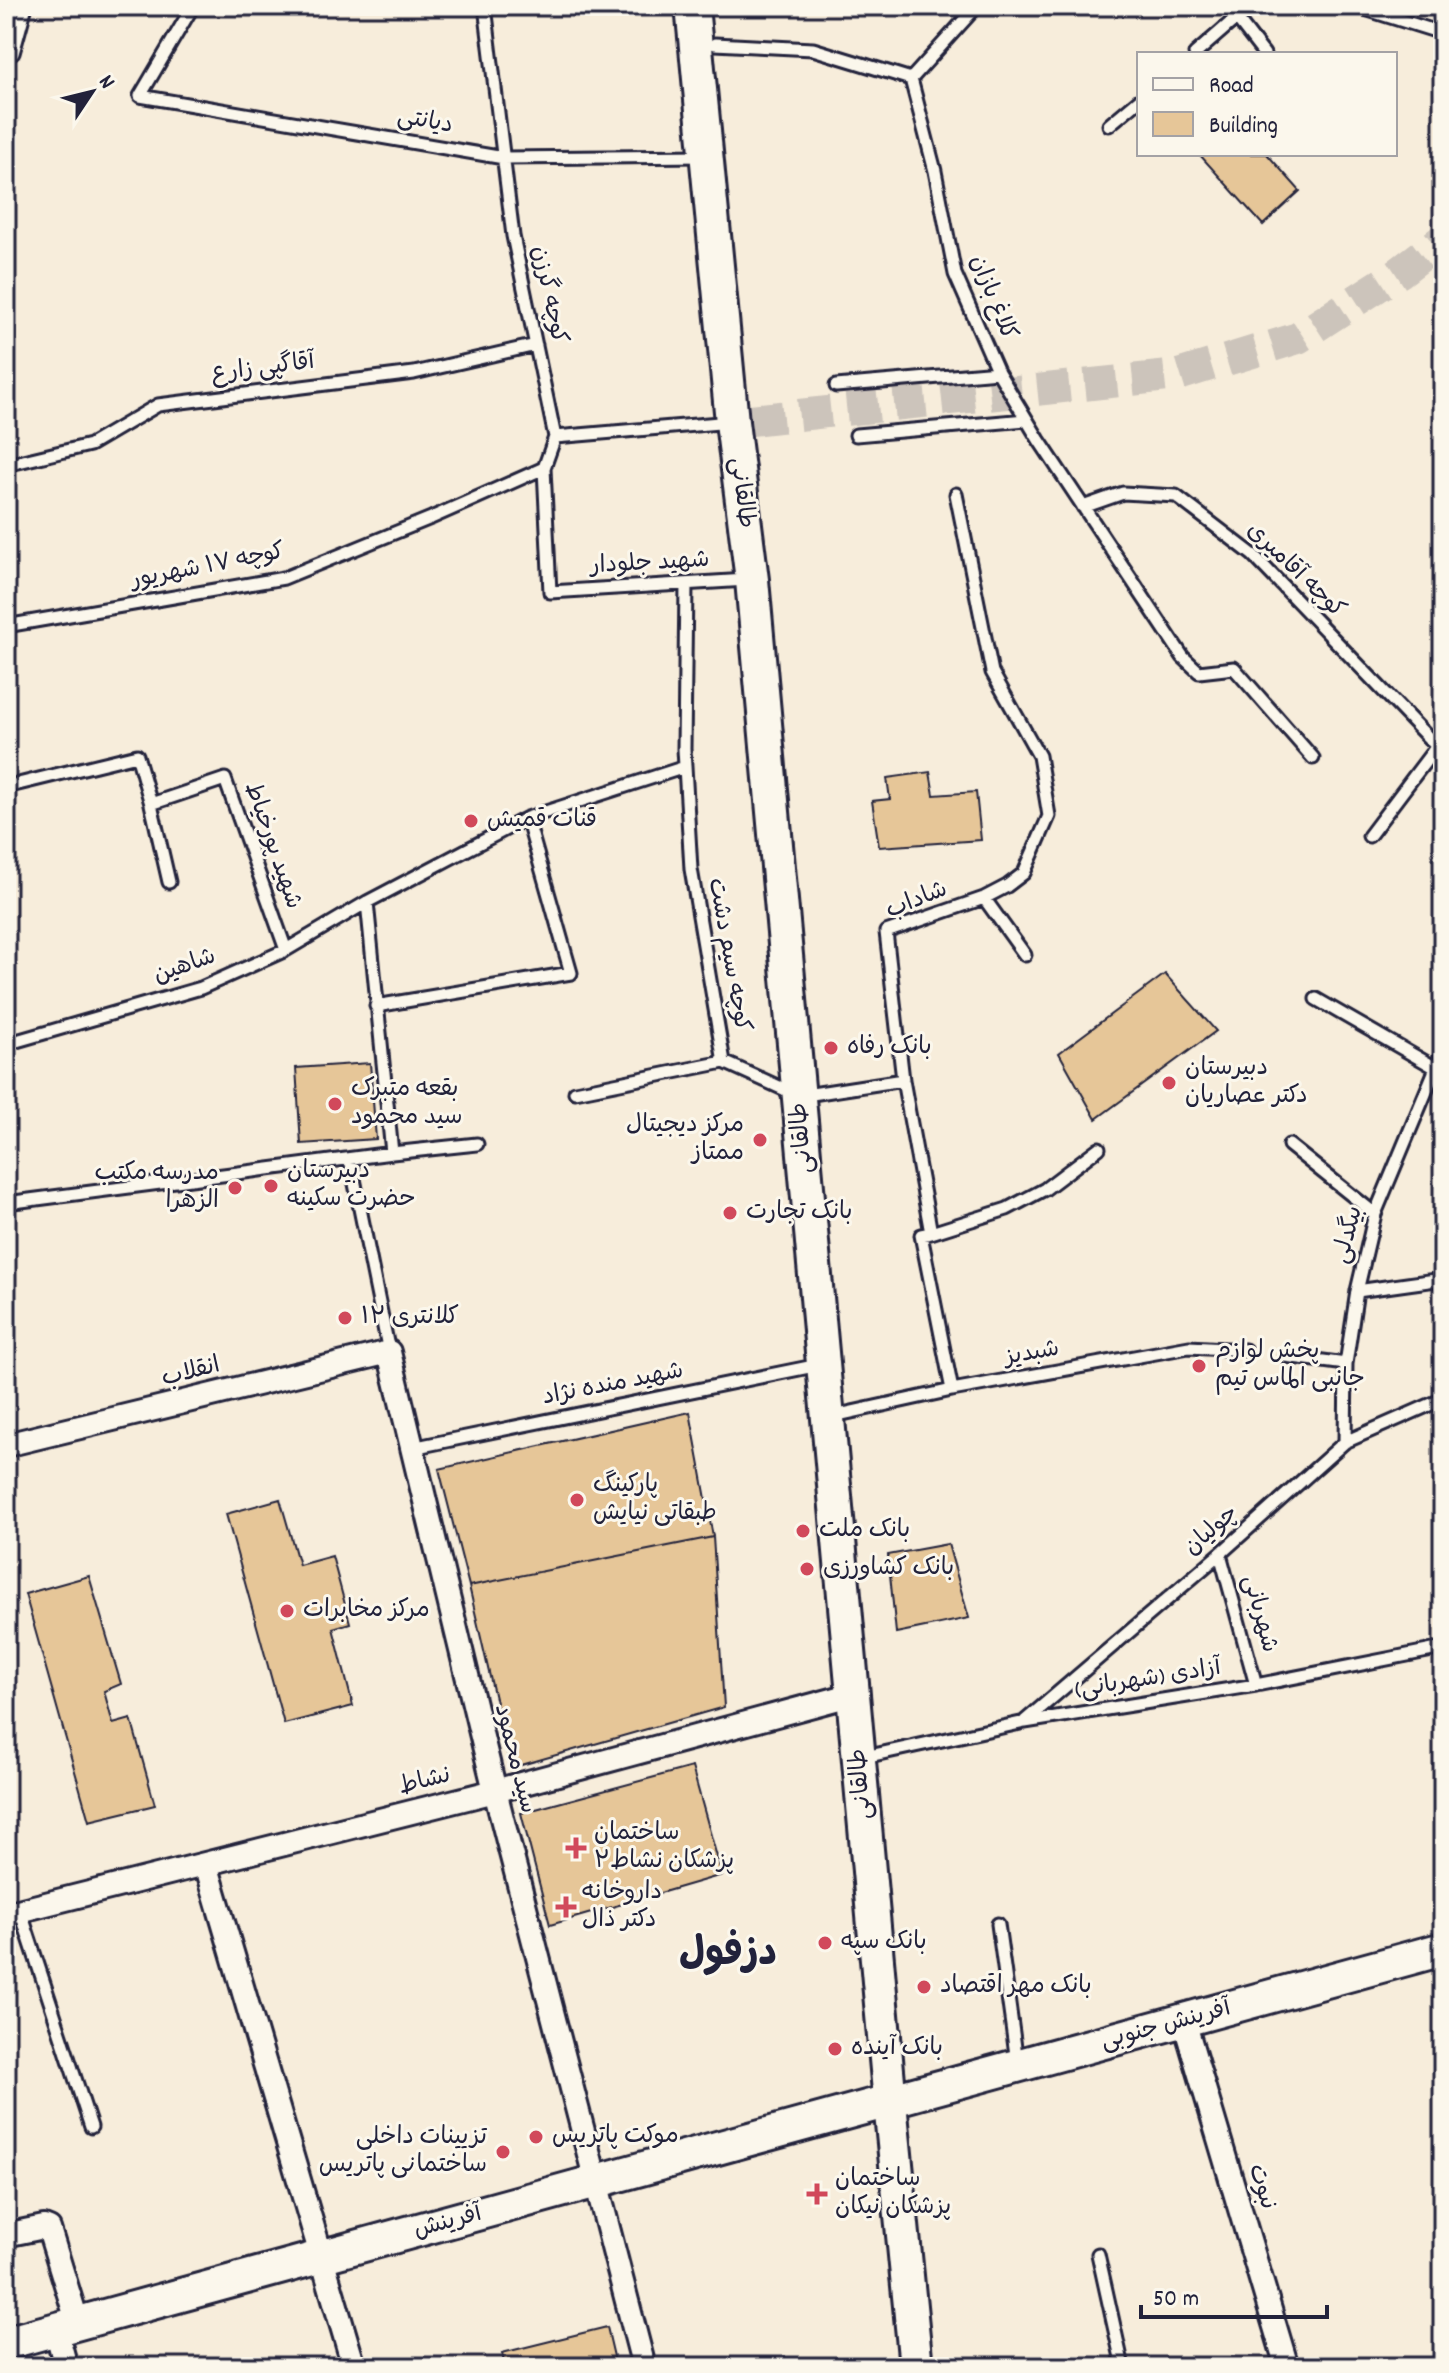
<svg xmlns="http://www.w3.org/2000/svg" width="1449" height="2373" font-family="Dekko,'Playpen Sans Arabic',sans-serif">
  <rect width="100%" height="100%" fill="#f7eddb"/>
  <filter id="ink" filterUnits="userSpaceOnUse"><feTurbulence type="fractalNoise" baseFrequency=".0125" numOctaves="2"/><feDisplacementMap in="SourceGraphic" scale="16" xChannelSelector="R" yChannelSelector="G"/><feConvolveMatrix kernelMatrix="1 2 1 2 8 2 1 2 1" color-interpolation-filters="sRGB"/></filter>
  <g filter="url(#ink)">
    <path fill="#e6c698" stroke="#22223b" stroke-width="2" d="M 1199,154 L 1267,154 L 1300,191 L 1263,225 Z
      M 930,772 L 934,795 L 976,792 L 981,840 L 879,847 L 872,801 L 890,799 L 887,778 Z
      M 1165,974 L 1216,1031 L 1096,1119 L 1059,1053 Z
      M 370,1063 L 376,1139 L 301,1144 L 296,1068 Z
      M 690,1412 L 713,1537 L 469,1586 L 439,1469 Z
      M 280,1499 L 299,1565 L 332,1556 L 350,1623 L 333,1628 L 353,1706 L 284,1724 L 226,1514 Z
      M 713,1537 L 724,1707 L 511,1768 L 469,1586 Z
      M 948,1544 L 969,1618 L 896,1633 L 888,1555 Z
      M 89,1576 L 121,1684 L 104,1691 L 113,1724 L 131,1719 L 155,1805 L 89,1821 L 25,1594 Z
      M 692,1767 L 722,1875 L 550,1925 L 521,1813 Z
      M 607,2327 L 616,2365 L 505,2367 L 502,2353 Z"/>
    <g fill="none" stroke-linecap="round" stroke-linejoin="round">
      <path stroke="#ccc4bb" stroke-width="32" stroke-dasharray="32 16" stroke-linecap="butt" d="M 751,420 L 1178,375 L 1298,338 L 1400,272 L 1443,239"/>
      <g stroke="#22223b" stroke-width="17">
        <path id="lane" d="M 193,6 L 140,96 L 504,158 L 705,156
          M 485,6 L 513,236 L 555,437 L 544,468 L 550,592 L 747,580
          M 1355,6 L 1432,30
          M 1237,19 L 1264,54
          M 715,44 L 813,49 L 911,79
          M 13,53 L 26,6
          M 1195,54 L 1250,6
          M 911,79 L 977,6
          M 1109,125 L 1139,100
          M 998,372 L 1039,440 L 1183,657 L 1199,672 L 1234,668 L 1313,758
          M 836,386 L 998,372 L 955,274 L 935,171 L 911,79
          M 856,435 L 1026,420
          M 555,437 L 731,422
          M 6,465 L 90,445 L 158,405 L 414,373 L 536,345
          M 1083,507 L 1123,493 L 1176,496 L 1253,555 L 1443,753
          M 686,584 L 684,749 L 691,869 L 724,1062 L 799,1096 L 903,1080
          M 6,626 L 284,578 L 431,518 L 544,468
          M 6,787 L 137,755 L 151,804 L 225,779 L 286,950
          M 151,804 L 169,882
          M 527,818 L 685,767
          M 1369,836 L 1437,746
          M 984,898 L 1025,955
          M 1316,999 L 1436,1068
          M 6,1044 L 201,988 L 286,950 L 367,902 L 527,818 L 571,973 L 376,1006
          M 575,1092 L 724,1062
          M 1289,1145 L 1375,1214
          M 392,1153 L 477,1144
          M 350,1159 L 389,1352
          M 6,1203 L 392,1153 L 367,902
          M 931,1233 L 1007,1209 L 1045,1189 L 1099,1148
          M 1357,1291 L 1443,1279
          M 1285,1356 L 1346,1364
          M 952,1390 L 921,1235 L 931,1233 L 903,1080 L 886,932 L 984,898 L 1007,886 L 1024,873 L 1049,816 L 1039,756 L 992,672 L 956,494
          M 829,1417 L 952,1390 L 1189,1347 L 1245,1350
          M 1345,1442 L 1346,1364 L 1357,1291 L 1375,1214 L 1443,1051
          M 412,1448 L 819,1365
          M 1220,1554 L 1256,1685
          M 1025,1721 L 1220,1554 L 1345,1442 L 1443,1399
          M 860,1758 L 1025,1722 L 1256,1685 L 1443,1648
          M 20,1910 L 91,2127
          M 998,1924 L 1017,2062
          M 1098,2254 L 1123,2367"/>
      </g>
      <g stroke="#22223b" stroke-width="28">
        <path id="street" d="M 6,1445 L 389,1352 L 495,1791 L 644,2367
          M 206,1864 L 354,2367
          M 6,1914 L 495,1791 L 854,1694
          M 1184,2021 L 1287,2367
          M 10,2234 L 44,2227 L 49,2229 L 78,2324
          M 56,2330 L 66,2367"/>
      </g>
      <g stroke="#22223b" stroke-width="38">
        <path id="secondary" d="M 692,6 L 732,422 L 752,580 L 890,2103 L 916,2367
          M 6,2343 L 1443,1949"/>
      </g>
      <use href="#lane" stroke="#fbf7ec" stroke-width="11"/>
      <use href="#street" stroke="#fbf7ec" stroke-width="22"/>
      <use href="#secondary" stroke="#fbf7ec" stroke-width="32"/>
    </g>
  </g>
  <g fill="#d1495b" stroke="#fbf7ec" stroke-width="3">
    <circle cx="471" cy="821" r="8"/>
    <circle cx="831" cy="1048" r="8"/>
    <circle cx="1169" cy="1083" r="8"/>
    <circle cx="335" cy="1104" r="8"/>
    <circle cx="760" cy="1140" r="8"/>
    <circle cx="271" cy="1186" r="8"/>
    <circle cx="235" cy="1188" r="8"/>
    <circle cx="730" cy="1213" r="8"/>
    <circle cx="345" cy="1318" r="8"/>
    <circle cx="1199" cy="1366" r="8"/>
    <circle cx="577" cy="1500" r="8"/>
    <circle cx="803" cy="1531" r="8"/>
    <circle cx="807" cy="1569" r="8"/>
    <circle cx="287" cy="1611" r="8"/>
    <path d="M572 1836h8v8h8v8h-8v8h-8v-8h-8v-8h8z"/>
    <path d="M562 1895h8v8h8v8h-8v8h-8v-8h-8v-8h8z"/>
    <circle cx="825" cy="1943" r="8"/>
    <circle cx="924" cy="1987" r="8"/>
    <circle cx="835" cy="2049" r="8"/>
    <circle cx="536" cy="2137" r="8"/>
    <circle cx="503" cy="2152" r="8"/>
    <path d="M813 2182h8v8h8v8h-8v8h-8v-8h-8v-8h8z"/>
  </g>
  <g text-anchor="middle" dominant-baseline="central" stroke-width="6" stroke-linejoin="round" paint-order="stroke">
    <g font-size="24" fill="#22223b" stroke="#fbf7ec">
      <text transform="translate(425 122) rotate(10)">دیانتی</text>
      <text transform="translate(548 295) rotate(78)">کوچه گرزن</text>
      <text transform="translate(992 298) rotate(68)">کلاغ بازان</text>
      <text transform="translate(263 369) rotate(-7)">آقاگپی زارع</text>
      <text transform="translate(741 493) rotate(83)">طالقانی</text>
      <text transform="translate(650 564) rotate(-3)">شهید جلودار</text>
      <text transform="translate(208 567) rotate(-11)">کوچه ۱۷ شهریور</text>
      <text transform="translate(1295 571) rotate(44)">کوچه آقامیری</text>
      <text transform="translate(272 846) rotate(71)">شهید پورخیاط</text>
      <text transform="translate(917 901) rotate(-22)">شاداب</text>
      <text transform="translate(728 955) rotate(80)">کوچه سیم دشت</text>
      <text transform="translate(185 967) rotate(-19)">شاهین</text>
      <text transform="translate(803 1138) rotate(-95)">طالقانی</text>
      <text transform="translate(1349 1235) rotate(-75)">بیگدلی</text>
      <text transform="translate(1032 1354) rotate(-10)">شبدیز</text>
      <text transform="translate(191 1373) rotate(-14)">انقلاب</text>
      <text transform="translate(613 1385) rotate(-11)">شهید منده نژاد</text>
      <text transform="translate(1212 1531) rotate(-41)">چولیان</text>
      <text transform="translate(1259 1614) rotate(75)">شهربانی</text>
      <text transform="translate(1148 1680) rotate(-9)">آزادی (شهربانی)</text>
      <text transform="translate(514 1759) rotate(76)">سید محمود</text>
      <text transform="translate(425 1782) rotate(-14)">نشاط</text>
      <text transform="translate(862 1784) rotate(-95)">طالقانی</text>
      <text transform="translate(1166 2026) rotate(-15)">آفرینش جنوبی</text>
      <text transform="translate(1261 2187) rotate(73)">نبوت</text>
      <text transform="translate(448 2223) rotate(-15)">آفرینش</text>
    </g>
    <g font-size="24" fill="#22223b" stroke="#fbf7ec" text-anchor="start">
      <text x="487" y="821">قنات قمیش</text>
      <text x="847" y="1048">بانک رفاه</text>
      <text x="1185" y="1069">دبیرستان<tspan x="1185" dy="28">دکتر عصاریان</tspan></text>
      <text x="351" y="1090">بقعه متبرک<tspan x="351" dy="28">سید محمود</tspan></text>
      <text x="744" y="1126" text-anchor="end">مرکز دیجیتال<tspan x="744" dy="28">ممتاز</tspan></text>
      <text x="287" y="1172">دبیرستان<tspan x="287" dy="28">حضرت سکینه</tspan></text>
      <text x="219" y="1174" text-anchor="end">مدرسه مکتب<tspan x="219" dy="28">الزهرا</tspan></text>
      <text x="746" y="1213">بانک تجارت</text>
      <text x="361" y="1318">کلانتری ۱۲</text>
      <text x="1215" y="1352">پخش لوازم<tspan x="1215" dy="28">جانبی الماس تیم</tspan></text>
      <text x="593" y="1486">پارکینگ<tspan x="593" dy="28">طبقاتی نیایش</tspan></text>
      <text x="819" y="1531">بانک ملت</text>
      <text x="823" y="1569">بانک کشاورزی</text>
      <text x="303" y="1611">مرکز مخابرات</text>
      <text x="594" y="1834">ساختمان<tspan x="594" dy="28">پزشکان نشاط۲</tspan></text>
      <text x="582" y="1893">داروخانه<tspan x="582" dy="28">دکتر ذال</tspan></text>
      <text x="841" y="1943">بانک سپه</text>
      <text x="940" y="1987">بانک مهر اقتصاد</text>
      <text x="851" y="2049">بانک آینده</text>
      <text x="552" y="2137">موکت پاتریس</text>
      <text x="487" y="2138" text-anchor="end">تزیینات داخلی<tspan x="487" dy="28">ساختمانی پاتریس</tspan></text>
      <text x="835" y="2180">ساختمان<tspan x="835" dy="28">پزشکان نیکان</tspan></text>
    </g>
    <g font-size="40" font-weight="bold" fill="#22223b" stroke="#fbf7ec">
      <text x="728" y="1956">دزفول</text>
    </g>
  </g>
  <rect width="1449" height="2373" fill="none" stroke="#fbf7ec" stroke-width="32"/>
  <rect x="16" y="16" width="1417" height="2341" fill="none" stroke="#22223b" stroke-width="3" filter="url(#ink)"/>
  <rect x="1137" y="52" width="260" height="104" fill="#fbf7ec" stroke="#a4a2a5" stroke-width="2"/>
  <rect x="1153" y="78" width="40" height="12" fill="#fbf7ec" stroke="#a4a2a5" stroke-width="2"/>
  <text x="1209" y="92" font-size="24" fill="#22223b">Road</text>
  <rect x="1153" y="112" width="40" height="24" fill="#e6c698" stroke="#a4a2a5" stroke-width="2"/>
  <text x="1209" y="132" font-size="24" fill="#22223b">Building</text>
  <g transform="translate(92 92) rotate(55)" stroke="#fbf7ec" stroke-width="6" paint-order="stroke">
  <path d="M0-6L14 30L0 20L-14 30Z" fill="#22223b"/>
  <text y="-12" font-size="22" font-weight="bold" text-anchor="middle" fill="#22223b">N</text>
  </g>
  <path d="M1141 2305v12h186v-12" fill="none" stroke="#22223b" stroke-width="4"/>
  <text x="1153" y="2305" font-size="24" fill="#22223b" stroke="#fbf7ec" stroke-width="6" paint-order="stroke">50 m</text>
</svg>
